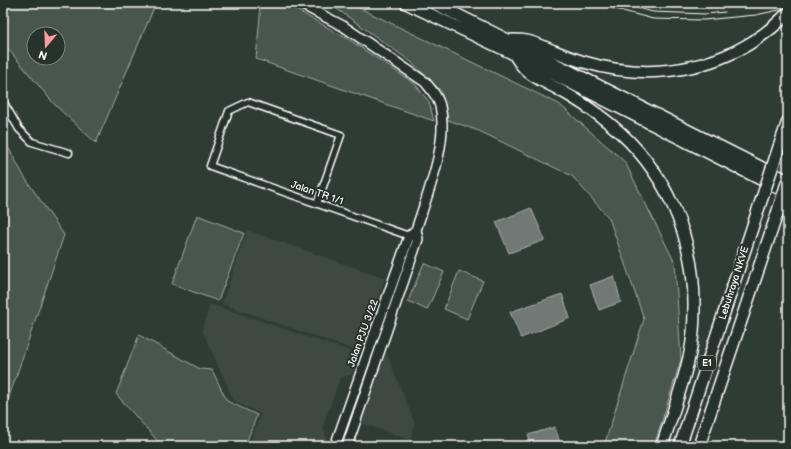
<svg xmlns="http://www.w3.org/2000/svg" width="791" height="449" font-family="'Balsamiq Sans',sans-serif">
  <rect width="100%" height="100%" fill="#2f3b35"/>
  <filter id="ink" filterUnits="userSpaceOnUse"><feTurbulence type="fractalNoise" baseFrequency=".025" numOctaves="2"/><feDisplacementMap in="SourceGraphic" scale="8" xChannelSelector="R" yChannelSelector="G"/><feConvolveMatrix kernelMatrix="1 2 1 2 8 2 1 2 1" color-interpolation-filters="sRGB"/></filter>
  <g filter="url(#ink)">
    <path fill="#3c4842" d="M 247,230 L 385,278 L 360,352 L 222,304 Z
      M 210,304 L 359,354 L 352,374 L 340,378 L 323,427 L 328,442 L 327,446 L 248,446 L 261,414 L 234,401 L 202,330 Z
      M 386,353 L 415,423 L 410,440 L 361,423 Z"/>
    <path fill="#4a544f" stroke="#a4aaa7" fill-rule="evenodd" d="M 3,3 L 156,3 L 96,143 L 55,105 L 3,43 ZM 34,34 L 58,34 L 58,58 L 34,58 Z
      M 259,3 L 284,3 L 348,39 L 415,84 L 429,102 L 434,121 L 256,59 L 260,16 Z
      M 324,3 L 349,3 L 559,104 L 625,162 L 675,263 L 681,360 L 654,446 L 604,446 L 644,319 L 609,218 L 572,176 L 479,131 L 448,120 L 441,91 L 410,61 L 337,9 Z
      M 3,138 L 25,178 L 64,235 L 3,415 Z
      M 197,215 L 244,233 L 218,301 L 172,284 Z
      M 424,263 L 444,272 L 427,310 L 408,301 Z
      M 459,271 L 483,281 L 467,319 L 444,309 Z
      M 139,335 L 200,369 L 212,370 L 227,401 L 257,415 L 245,446 L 162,446 L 116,394 Z"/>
    <path fill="#707975" stroke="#a9afac" d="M 531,208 L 545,240 L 509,253 L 496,222 Z
      M 614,276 L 621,302 L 599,310 L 590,285 Z
      M 562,294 L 570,318 L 521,338 L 510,312 Z
      M 555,427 L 561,446 L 532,446 L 528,435 Z"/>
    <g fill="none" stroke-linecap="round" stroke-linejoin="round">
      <g stroke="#fff" stroke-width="9">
        <path id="street" d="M 3,101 L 19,129 L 32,142 L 69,153
          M 317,204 L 341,135 L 248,102 L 229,111 L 210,166 L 412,237"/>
      </g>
      <g stroke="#fff" stroke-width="12">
        <path id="secondary" d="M 299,3 L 343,26 L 425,82 C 431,89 438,97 440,106 C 449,142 427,195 416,230 L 409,236 L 335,446
          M 347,446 L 418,239 L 416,230"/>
      </g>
      <g stroke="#fff" stroke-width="14">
        <path id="highway" d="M 406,3 L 514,54 L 788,193
          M 434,3 L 788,181
          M 512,40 C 517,40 522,40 527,41 C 532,42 538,45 544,47 C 557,52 570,58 584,62 C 657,84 734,68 788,13
          M 514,54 C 517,59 521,65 525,69 C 534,78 547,83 558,89 C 576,99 593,110 609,123 C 665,168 695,236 694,308 C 694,323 693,339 690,353 C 683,385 672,415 662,446
          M 779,147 L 788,121
          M 680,446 L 759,207
          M 699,446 L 777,214"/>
      </g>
      <use href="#street" stroke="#26332d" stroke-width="6"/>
      <use href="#secondary" stroke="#26332d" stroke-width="9"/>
      <use href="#highway" stroke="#26332d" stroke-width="11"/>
      <path stroke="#fff" stroke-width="1" d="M 593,3 L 653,19 L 704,20 L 756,15 L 788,8
        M 618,3 L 653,12 L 706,14 L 725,12"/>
      <g stroke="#fff" stroke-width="14" stroke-linecap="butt">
        <path id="highway-bridge" d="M 759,207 L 779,147
          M 777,214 L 788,180"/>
      </g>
      <use href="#highway-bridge" stroke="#26332d" stroke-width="11"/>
    </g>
  </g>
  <g text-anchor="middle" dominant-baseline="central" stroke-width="4" stroke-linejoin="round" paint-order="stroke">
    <rect fill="#26332d" stroke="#bec2c0" stroke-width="1" x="698" y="356" width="18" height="14" rx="3"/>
    <g font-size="9" font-weight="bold" fill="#fff">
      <text x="707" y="363">E1</text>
    </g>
    <g font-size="10" fill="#fff" stroke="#26332d">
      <text transform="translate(317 193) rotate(19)">Jalan TR 1/1</text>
      <text transform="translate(734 283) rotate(-72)">Lebuhraya NKVE</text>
      <text transform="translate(363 333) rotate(-70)">Jalan PJU 3/22</text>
    </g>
  </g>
  <rect width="791" height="449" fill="none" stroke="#26332d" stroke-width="16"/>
  <rect x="8" y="8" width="775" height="433" fill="none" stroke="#fff" stroke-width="1.5" filter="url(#ink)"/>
  <g transform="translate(46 46) rotate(199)"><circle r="19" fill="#26332d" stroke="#7d8581"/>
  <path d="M0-3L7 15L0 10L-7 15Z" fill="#ff9aa2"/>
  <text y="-6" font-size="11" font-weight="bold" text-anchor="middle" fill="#ffffff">N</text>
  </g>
</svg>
